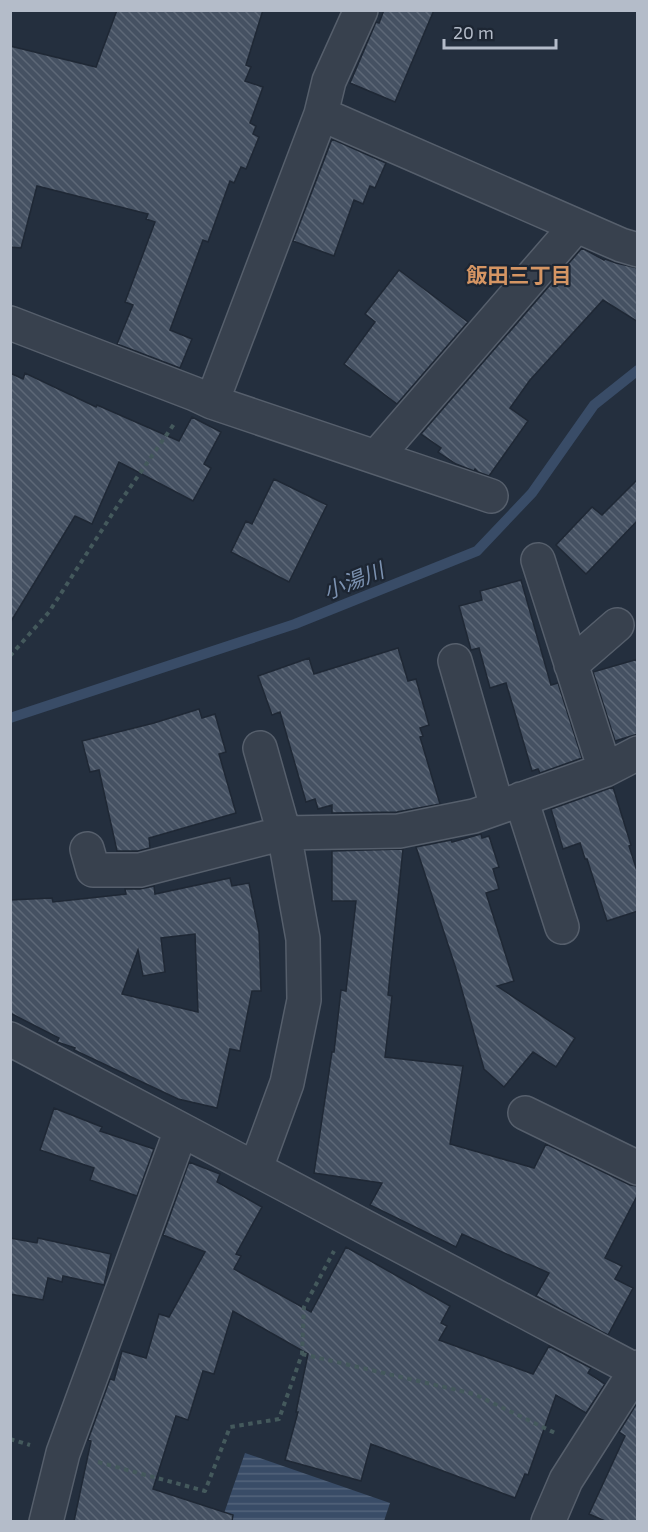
<svg xmlns="http://www.w3.org/2000/svg" width="648" height="1532" font-family="'Exo 2','Noto Sans JP',sans-serif">
  <defs>
    <pattern id="water-rules" width="6" height="5" patternUnits="userSpaceOnUse" patternTransform="scale(1.5)"><rect width="6" height="5" fill="#394c67"/><path d="M0 2.5h6" fill="none" stroke="#53647b"/></pattern>
    <pattern id="building-back-hatch" width="6" height="6" patternUnits="userSpaceOnUse" patternTransform="scale(1.5)"><rect width="6" height="6" fill="#455162"/><path d="M-1 5l2 2M0 0l6 6M5-1l2 2" fill="none" stroke="#5d6877"/></pattern>
  </defs>
  <rect width="100%" height="100%" fill="#242f3e"/>
  <path fill="url(#water-rules)" d="M 245,1453 L 390,1503 L 384,1521 L 221,1522 Z"/>
  <g fill="none" stroke-linecap="round" stroke-linejoin="round">
    <path stroke="#394c67" stroke-width="10" d="M 10,718 L 295,624 L 477,551 L 532,493 L 594,405 L 638,370"/>
  </g>
  <path fill="url(#building-back-hatch)" stroke="#1f2835" stroke-width="1.5" fill-rule="evenodd" d="M 117,10 L 263,10 L 246,65 L 251,67 L 245,81 L 263,87 L 250,123 L 256,126 L 253,134 L 259,137 L 246,169 L 241,167 L 234,183 L 230,181 L 208,242 L 203,240 L 170,330 L 192,339 L 180,368 L 117,344 L 133,305 L 125,302 L 155,222 L 146,219 L 148,214 L 37,186 L 21,248 L 10,247 L 10,46 L 96,67 Z
    M 384,10 L 434,10 L 395,102 L 350,83 L 376,22 L 379,23 Z
    M 332,139 L 386,163 L 375,188 L 370,186 L 363,204 L 354,200 L 334,256 L 293,241 Z
    M 582,248 L 604,260 L 605,259 L 616,263 L 638,268 L 638,322 L 603,300 L 530,380 L 510,408 L 528,421 L 489,476 L 478,472 L 475,469 L 474,471 L 456,464 L 438,452 L 441,448 L 421,434 Z
    M 399,270 L 468,322 L 397,404 L 344,364 L 375,322 L 365,314 Z
    M 10,373 L 23,379 L 25,373 L 96,407 L 97,405 L 179,441 L 192,417 L 221,432 L 204,464 L 211,468 L 193,501 L 119,462 L 92,524 L 75,516 L 10,623 Z
    M 274,479 L 327,505 L 289,582 L 231,552 L 246,521 L 252,524 Z
    M 638,479 L 638,520 L 586,574 L 556,545 L 592,507 L 602,515 Z
    M 521,580 L 551,685 L 558,683 L 582,758 L 540,773 L 538,769 L 532,771 L 506,683 L 490,688 L 479,648 L 471,650 L 459,606 L 482,600 L 480,591 Z
    M 398,648 L 408,681 L 416,679 L 429,725 L 420,728 L 423,736 L 420,737 L 440,804 L 397,812 L 332,813 L 332,805 L 318,809 L 315,799 L 306,802 L 280,712 L 272,715 L 258,676 L 309,658 L 314,674 Z
    M 638,659 L 638,734 L 615,741 L 593,672 Z
    M 199,709 L 202,718 L 215,714 L 226,752 L 219,754 L 236,813 L 149,838 L 150,848 L 138,851 L 117,851 L 99,770 L 90,772 L 82,741 L 154,723 Z
    M 613,787 L 631,845 L 629,846 L 638,874 L 638,911 L 607,921 L 587,859 L 585,859 L 580,843 L 563,849 L 551,809 Z
    M 481,834 L 482,838 L 489,836 L 499,867 L 493,869 L 499,889 L 486,893 L 514,981 L 497,986 L 575,1038 L 556,1067 L 533,1052 L 504,1087 L 484,1069 L 456,969 L 416,847 L 451,840 L 452,842 Z
    M 403,849 L 388,995 L 392,996 L 385,1057 L 463,1066 L 450,1144 L 534,1168 L 546,1144 L 630,1185 L 638,1186 L 638,1194 L 605,1258 L 622,1266 L 615,1279 L 633,1288 L 608,1335 L 536,1296 L 549,1273 L 462,1234 L 456,1247 L 370,1205 L 382,1183 L 314,1173 L 332,1052 L 334,1052 L 341,990 L 346,991 L 356,901 L 332,901 L 332,851 Z
    M 230,878 L 232,886 L 249,883 L 259,932 L 261,991 L 252,991 L 240,1051 L 230,1049 L 217,1108 L 178,1099 L 74,1050 L 75,1048 L 57,1042 L 59,1038 L 10,1013 L 10,900 L 52,898 L 53,902 L 126,894 L 125,889 L 140,889 L 154,886 L 155,894 ZM 195,934 L 198,1012 L 122,994 L 138,950 L 143,976 L 165,972 L 161,938 Z
    M 54,1108 L 102,1127 L 100,1131 L 154,1149 L 137,1196 L 90,1180 L 94,1168 L 40,1150 Z
    M 189,1162 L 220,1174 L 217,1182 L 262,1207 L 236,1254 L 241,1256 L 234,1269 L 311,1312 L 346,1247 L 450,1306 L 441,1323 L 447,1326 L 439,1340 L 533,1374 L 549,1346 L 591,1368 L 588,1373 L 605,1384 L 586,1413 L 556,1395 L 528,1475 L 525,1474 L 515,1498 L 371,1444 L 361,1481 L 285,1460 L 298,1412 L 296,1412 L 308,1354 L 233,1311 L 214,1374 L 203,1371 L 188,1420 L 176,1416 L 153,1489 L 233,1515 L 232,1521 L 74,1521 L 91,1441 L 88,1440 L 110,1379 L 114,1380 L 122,1351 L 146,1358 L 159,1314 L 169,1317 L 205,1252 L 163,1235 Z
    M 10,1238 L 37,1243 L 38,1238 L 111,1254 L 104,1285 L 63,1276 L 62,1282 L 48,1278 L 43,1300 L 10,1294 Z
    M 637,1403 L 638,1521 L 605,1521 L 589,1514 L 625,1436 L 619,1432 Z"/>
  <g fill="none" stroke-linecap="round" stroke-linejoin="round">
    <g stroke="#565f6c" stroke-width="36">
      <path id="minor" d="M 361,10 L 329,81 L 321,114 L 212,402 L 491,496
        M 321,114 L 621,245 L 638,250
        M 10,323 L 195,394 L 212,402
        M 376,457 L 576,226
        M 538,560 L 605,770
        M 455,661 L 497,807
        M 571,665 L 617,625
        M 521,799 L 562,927
        M 87,849 L 93,870 L 140,870 L 284,833 L 260,748
        M 10,1039 L 635,1370
        M 525,1113 L 638,1168
        M 256,1168 L 287,1083 L 304,1000 L 303,939 L 284,833 L 399,831 L 474,816 L 605,770 L 638,753
        M 46,1522 L 63,1453 L 181,1130
        M 548,1522 L 566,1480 L 638,1367"/>
    </g>
    <path stroke="#44595c" stroke-width="4" stroke-dasharray="4.5 4.5" stroke-linecap="butt" d="M 10,656 L 49,612 L 120,502 L 174,424
      M 302,1354 L 474,1394 L 555,1433
      M 10,1439 L 30,1445
      M 98,1462 L 205,1491 L 230,1427 L 279,1419 L 302,1354 L 304,1307 L 334,1251"/>
    <use href="#minor" stroke="#38414e" stroke-width="33"/>
  </g>
  <g text-anchor="middle" dominant-baseline="central" stroke-width="4.5" stroke-linejoin="round" paint-order="stroke">
    <g font-size="21" font-weight="bold" fill="#d59563" stroke="#1d2633">
      <text x="519" y="274">飯田三丁目</text>
    </g>
    <g font-size="21" font-style="italic" fill="#7c92b1" stroke="#1d2633">
      <text transform="translate(353 580) rotate(-22)">小湯川</text>
    </g>
  </g>
  <rect width="648" height="1532" fill="none" stroke="#b4bcc9" stroke-width="24"/>
  <path d="M444 39v9h112v-9" fill="none" stroke="#b4bcc9" stroke-width="3"/>
  <text x="453" y="39" font-size="18" fill="#b4bcc9" stroke="#1d2633" stroke-width="4.5" paint-order="stroke">20 m</text>
</svg>
